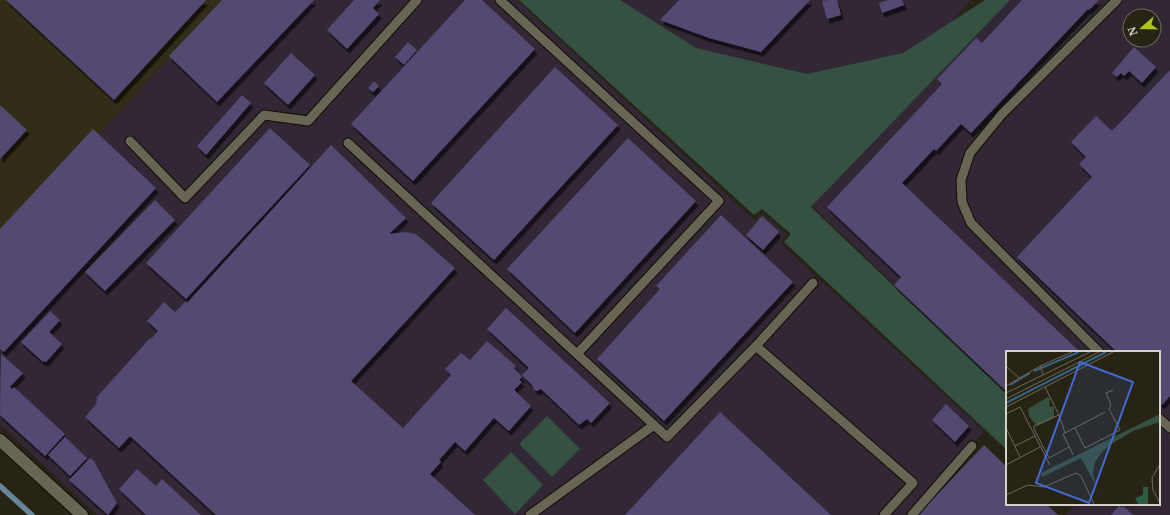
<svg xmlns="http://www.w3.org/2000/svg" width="1170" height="515" font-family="'Noto Serif',serif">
  <defs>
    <filter id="shadow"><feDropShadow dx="2.5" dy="4.5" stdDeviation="0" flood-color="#0009"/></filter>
  </defs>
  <rect width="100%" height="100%" fill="#272415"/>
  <path fill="#322d17" d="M 0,0 L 239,0 L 0,260 Z"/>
  <path fill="#322735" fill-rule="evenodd" d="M 222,0 L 517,0 L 755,221 L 763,213 L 787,235 L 780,243 L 984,431 L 907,515 L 97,515 L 0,425 L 0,242 Z
    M 618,0 L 971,0 L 939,35 L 897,61 L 802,81 L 691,56 Z
    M 998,0 L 1170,0 L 1170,515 L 1066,515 L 1076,504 L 1159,504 L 1159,352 L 1007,352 L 1007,393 L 806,200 ZM 1130,16 L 1154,16 L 1154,40 L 1130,40 Z"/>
  <path fill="#355141" d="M 519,0 L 620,0 L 696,48 L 807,74 L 903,53 L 985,0 L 1010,0 L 811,207 L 1007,394 L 1007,450 L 784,242 L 791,234 L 762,209 L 754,215 Z
    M 547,416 L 580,449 L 552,477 L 519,444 Z
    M 511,452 L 543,485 L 515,514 L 483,480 Z"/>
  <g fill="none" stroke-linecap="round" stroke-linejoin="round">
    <path stroke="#678598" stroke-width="5.5" d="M 0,486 L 32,515"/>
  </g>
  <path fill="#534973" filter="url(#shadow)" d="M 6,0 L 206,0 L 114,100 Z
    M 222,0 L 314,0 L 217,102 L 169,56 Z
    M 354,0 L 380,0 L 373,8 L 379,14 L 347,49 L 327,30 Z
    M 465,0 L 482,0 L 535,49 L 413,181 L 351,124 Z
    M 679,0 L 810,0 L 761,52 L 709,38 L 660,20 Z
    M 828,0 L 837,0 L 841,15 L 827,19 L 822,1 Z
    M 888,0 L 902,0 L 904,5 L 882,13 L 879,3 Z
    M 1022,0 L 1099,0 L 1089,10 L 1088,9 L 971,133 L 961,124 L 936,151 L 934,149 L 902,183 L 1080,352 L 1007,352 L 1007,392 L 894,285 L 901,277 L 827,207 L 942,84 L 937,79 L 976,38 L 982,43 Z
    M 408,42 L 417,50 L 404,65 L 395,57 Z
    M 1134,47 L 1156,67 L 1142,83 L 1129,71 L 1124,76 L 1121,73 L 1117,77 L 1112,73 Z
    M 291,53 L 315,75 L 288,105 L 264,83 Z
    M 555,67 L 618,125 L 494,260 L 431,203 Z
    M 1170,70 L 1170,396 L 1162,405 L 1159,402 L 1159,352 L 1117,352 L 1017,257 L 1092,177 L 1079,164 L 1086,157 L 1071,142 L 1096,116 L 1112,131 Z
    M 374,81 L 379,86 L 373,92 L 368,88 Z
    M 242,95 L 251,103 L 206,155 L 197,146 Z
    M 0,105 L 27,130 L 0,159 Z
    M 270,128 L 310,165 L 186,299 L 146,263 Z
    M 93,129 L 156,188 L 4,352 L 0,349 L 0,229 Z
    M 628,138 L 696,201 L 575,333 L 507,269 Z
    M 331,145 L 406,218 L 389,234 L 405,232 L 416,234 L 455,268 L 351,381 L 403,428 L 451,375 L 445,369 L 461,353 L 470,360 L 487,341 L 516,366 L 514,368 L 522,377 L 519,380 L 522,382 L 514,390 L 531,406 L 509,431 L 494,418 L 465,451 L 455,442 L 439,460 L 441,462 L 430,474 L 475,515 L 216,515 L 130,436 L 119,448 L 85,417 L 97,403 L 95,402 L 98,400 L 96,398 L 150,338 L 151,339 L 158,331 L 147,321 L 164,302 L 175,312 L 186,301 L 187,303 Z
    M 155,200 L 175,220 L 105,291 L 85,272 Z
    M 721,215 L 793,282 L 664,421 L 597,359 L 660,289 L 656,286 Z
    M 762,216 L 779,232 L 763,250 L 746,235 Z
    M 506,308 L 610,403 L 591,423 L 587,419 L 579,425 L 541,389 L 537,391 L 534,390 L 532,385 L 522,375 L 529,368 L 487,329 Z
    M 50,311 L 60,320 L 49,332 L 62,344 L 46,362 L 44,361 L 43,362 L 21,342 Z
    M 1,354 L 23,373 L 10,387 L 12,389 L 14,387 L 65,434 L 45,456 L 0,415 Z
    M 946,404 L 969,426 L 955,442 L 932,420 Z
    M 720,412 L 831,515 L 625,515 Z
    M 65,437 L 87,458 L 70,476 L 48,455 Z
    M 984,445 L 1007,467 L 1007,504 L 1046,504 L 1058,515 L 918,515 Z
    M 90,458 L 94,461 L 117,503 L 108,515 L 69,480 Z
    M 137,469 L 156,486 L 162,479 L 201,515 L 146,515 L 119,489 Z
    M 1119,506 L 1122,508 L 1123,506 L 1133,515 L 1111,515 Z"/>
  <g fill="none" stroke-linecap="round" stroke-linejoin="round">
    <g stroke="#100d02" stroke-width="11">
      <path id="service" d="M 500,0 L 719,201 L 577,354
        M 130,141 L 185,198 L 264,115 L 308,121 L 417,0
        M 348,143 L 667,437 L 756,346 L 813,283
        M 756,346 L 913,483 L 884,515
        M 1099,352 L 971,223 L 962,202 L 961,180 L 970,153 L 1002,114 L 1117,0
        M 1159,418 L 1170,428
        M 530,515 L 654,425
        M 912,515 L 972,446"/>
    </g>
    <g stroke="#100d02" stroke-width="14">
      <path id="minor" d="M 0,440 L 82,515"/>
    </g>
    <use href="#service" stroke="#696554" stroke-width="9"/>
    <use href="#minor" stroke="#696554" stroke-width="12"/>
  </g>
  <g transform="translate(1006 351)">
    <rect width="154" height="154" fill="#272415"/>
    <path d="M 42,46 L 44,48 L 43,55 L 48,56 L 48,67 L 31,75 L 23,65 L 22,58 ZM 154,63 L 154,71 L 127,80 L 107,92 L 96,101 L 89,111 L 87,122 L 90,134 L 100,153 L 75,107 L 36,126 L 35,122 Z" fill="#355141"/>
    <path d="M 137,136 L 142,136 L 142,153 L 132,153 L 129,147 L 137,144 Z" fill="#2c5e44"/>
    <path fill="none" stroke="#386483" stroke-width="2" d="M 28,20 L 73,1M 4,34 L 24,22M 0,52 L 100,1"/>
    <path fill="none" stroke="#6d6a5d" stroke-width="1" d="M 0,15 L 13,27M 37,23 L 34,15 L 66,1M 0,35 L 34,15M 39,36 L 53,64 L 59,82M 0,42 L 84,1M 0,48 L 93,1M 0,56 L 107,1M 0,63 L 14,56 L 44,114M 53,64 L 28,75 L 28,78 L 43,107 L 63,96M 0,77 L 14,106M 69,77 L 79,97 L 114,79 L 103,58 L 105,54 L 100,42 L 107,39M 9,95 L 29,85M 67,104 L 57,83 L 99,61M 154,113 L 146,127 L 147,139 L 154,152M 0,114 L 34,96M 0,144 L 22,134 L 38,136 L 70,122 L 75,125 L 88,153"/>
    <path fill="#4269d5" fill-opacity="0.15" stroke="#4269d5" stroke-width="2" d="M 74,11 L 127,31 L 83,152 L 30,132 Z"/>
    <rect width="154" height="154" fill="none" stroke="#d5d3c9" stroke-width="2"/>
  </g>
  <g transform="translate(1142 28) rotate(250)"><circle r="19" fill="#272415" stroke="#6d6a5d"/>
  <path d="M0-3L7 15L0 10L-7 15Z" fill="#acc612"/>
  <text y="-6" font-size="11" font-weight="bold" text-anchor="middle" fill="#d5d3c9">N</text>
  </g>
</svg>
